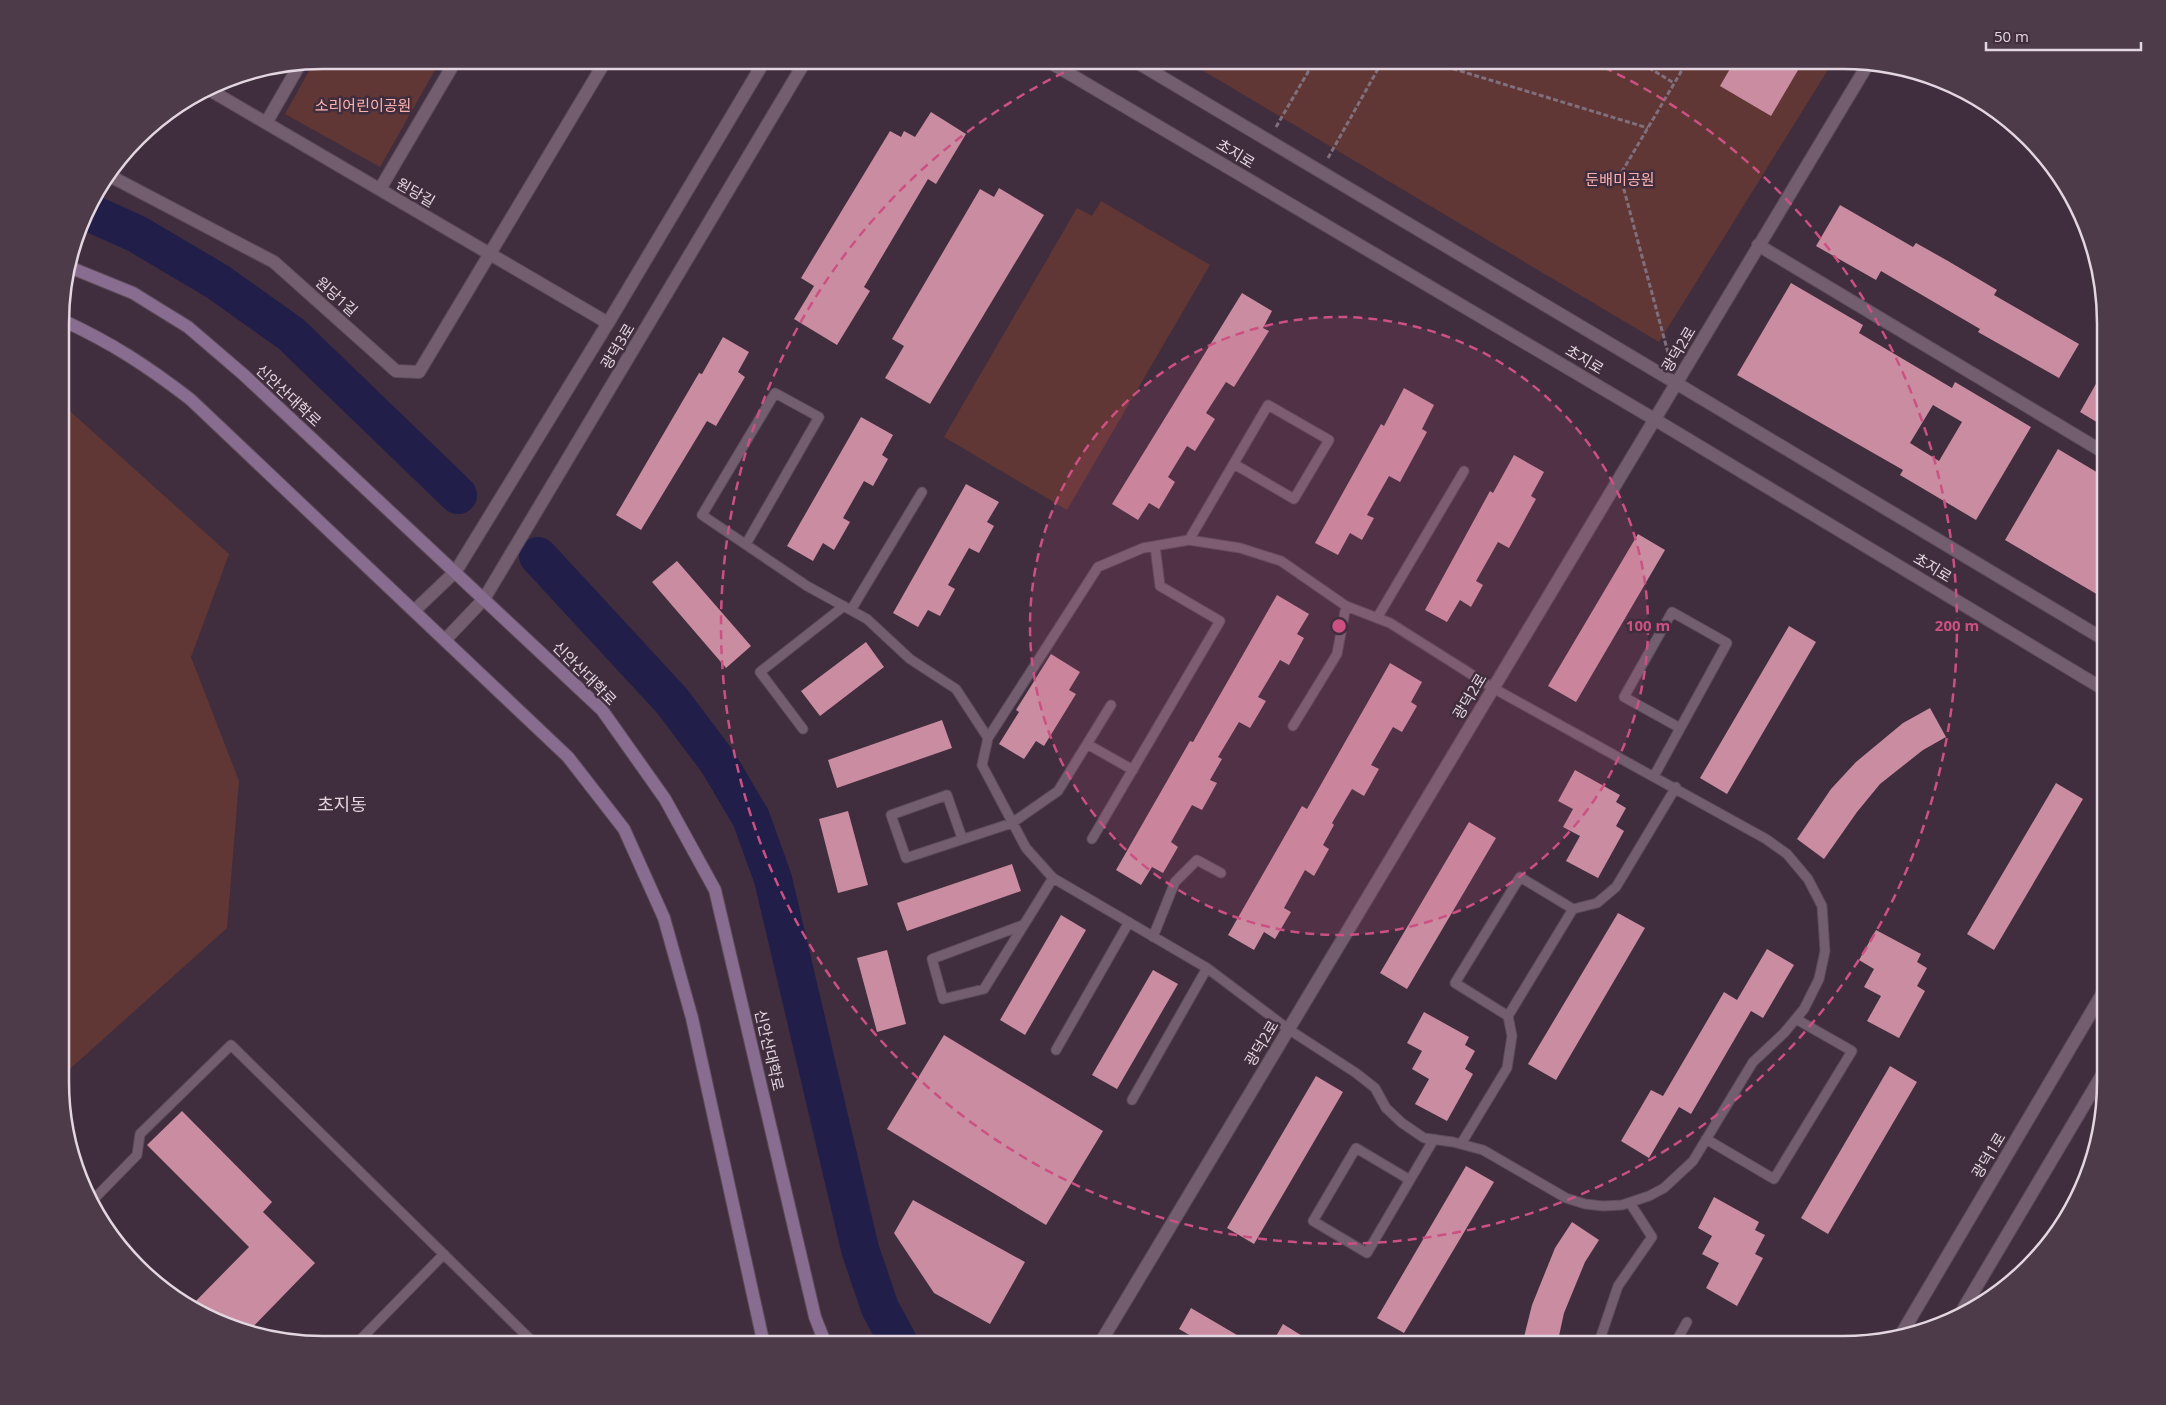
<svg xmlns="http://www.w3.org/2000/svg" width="2166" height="1405" font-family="'Open Sans','Noto Sans KR',sans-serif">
  <rect width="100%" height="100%" fill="#402d3d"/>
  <path fill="#613735" d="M 322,60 L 434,60 L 439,63 L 380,167 L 285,114 L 314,62 Z
    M 1185,60 L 1834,60 L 1659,342 Z
    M 1101,201 L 1210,265 L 1067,510 L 944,437 L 1077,208 L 1092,216 Z
    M 62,404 L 229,554 L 191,657 L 239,781 L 227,928 L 62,1076 Z"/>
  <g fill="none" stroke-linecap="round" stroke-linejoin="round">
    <path stroke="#211e4a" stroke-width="38" d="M 86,211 L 137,234 L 218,282 L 291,334 L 458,495
      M 538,556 L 672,701 L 718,762 L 751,818 L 773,879 L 860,1249 L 880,1308 L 900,1345"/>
  </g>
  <path fill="#ca8ca0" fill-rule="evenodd" d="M 1735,60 L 1804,60 L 1771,116 L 1720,86 Z
    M 931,112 L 966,134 L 936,184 L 928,179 L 864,287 L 870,291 L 837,345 L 794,319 L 814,286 L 801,278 L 890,131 L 901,137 L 904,131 L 915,137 Z
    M 999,188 L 1044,215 L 930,404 L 885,378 L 904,346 L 892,339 L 980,189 L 994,197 Z
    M 1840,205 L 1913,247 L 1916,243 L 1948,261 L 1997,290 L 1994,295 L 2079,344 L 2059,378 L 1978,332 L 1980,329 L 1881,271 L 1876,280 L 1816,246 Z
    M 1791,283 L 1863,325 L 1859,333 L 1952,388 L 1955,382 L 2031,427 L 1976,520 L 1900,475 L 1903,470 L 1737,375 ZM 1933,405 L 1962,422 L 1939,461 L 1910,443 Z
    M 1242,293 L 1272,311 L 1263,328 L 1269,331 L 1234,387 L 1226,382 L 1206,413 L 1215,419 L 1195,451 L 1187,446 L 1168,477 L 1175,482 L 1159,509 L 1149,503 L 1138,520 L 1112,504 Z
    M 723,337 L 749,352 L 738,372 L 745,377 L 716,426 L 707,421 L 641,530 L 616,515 L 699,373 L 702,374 Z
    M 2105,368 L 2105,427 L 2080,412 Z
    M 1404,388 L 1434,405 L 1422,429 L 1427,432 L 1400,482 L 1389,476 L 1367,515 L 1374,518 L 1362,540 L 1350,533 L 1338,555 L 1315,543 L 1381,424 L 1384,426 Z
    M 861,417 L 893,435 L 882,455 L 888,459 L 873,486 L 864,481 L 843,518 L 850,522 L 834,550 L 823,543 L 813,561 L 787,546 Z
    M 2058,449 L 2105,477 L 2105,599 L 2005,540 Z
    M 1514,455 L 1544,472 L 1531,496 L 1536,499 L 1509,548 L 1498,542 L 1476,581 L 1483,585 L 1471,607 L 1460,600 L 1447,622 L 1425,610 L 1490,491 L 1493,493 Z
    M 966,484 L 999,502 L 987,522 L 994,526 L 979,553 L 969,548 L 948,585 L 955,589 L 940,616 L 928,610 L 918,627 L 893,613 Z
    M 1638,534 L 1665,550 L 1576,702 L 1548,686 Z
    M 677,561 L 751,646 L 726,668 L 652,582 Z
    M 1277,595 L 1309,614 L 1297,634 L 1304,638 L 1289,665 L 1280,660 L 1258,697 L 1266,701 L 1250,728 L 1239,722 L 1218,757 L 1222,759 L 1210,780 L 1217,783 L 1202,810 L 1192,805 L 1171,842 L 1178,847 L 1163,873 L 1152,867 L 1141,885 L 1116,870 L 1190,741 L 1193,742 Z
    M 1789,626 L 1816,642 L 1727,794 L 1700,778 Z
    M 866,642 L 884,667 L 820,716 L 801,691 Z
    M 1051,654 L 1080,672 L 1069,690 L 1076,694 L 1044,746 L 1036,741 L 1024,759 L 999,744 L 1019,712 L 1016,710 Z
    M 1390,663 L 1422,682 L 1411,702 L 1417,706 L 1402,732 L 1393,727 L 1371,765 L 1379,769 L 1364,796 L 1352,789 L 1332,823 L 1334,825 L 1323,845 L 1329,849 L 1314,876 L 1305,870 L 1284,908 L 1291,912 L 1275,939 L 1264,932 L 1254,950 L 1228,935 L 1302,806 L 1307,809 Z
    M 1930,708 L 1946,737 L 1923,750 L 1880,784 L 1857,812 L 1824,859 L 1797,839 L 1831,789 L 1856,762 L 1903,723 Z
    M 942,720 L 952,748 L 837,788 L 828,760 Z
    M 1575,770 L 1620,795 L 1616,802 L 1626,808 L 1616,826 L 1624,831 L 1598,878 L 1566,861 L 1580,836 L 1563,827 L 1573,809 L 1558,801 Z
    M 2056,783 L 2083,799 L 1994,950 L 1967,934 Z
    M 848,811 L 868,885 L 838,893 L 819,819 Z
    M 1469,822 L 1496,838 L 1407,989 L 1380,973 Z
    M 1012,864 L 1021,891 L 907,931 L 897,903 Z
    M 1618,913 L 1645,928 L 1556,1080 L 1528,1064 Z
    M 1061,915 L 1086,930 L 1025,1035 L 1000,1020 Z
    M 1876,930 L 1921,954 L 1917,962 L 1927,968 L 1917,986 L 1925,991 L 1899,1038 L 1867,1021 L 1881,996 L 1864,987 L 1874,969 L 1859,960 Z
    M 1767,949 L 1794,965 L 1763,1018 L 1751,1011 L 1691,1114 L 1679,1107 L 1649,1158 L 1621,1141 L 1651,1090 L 1663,1096 L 1724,992 L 1737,1000 Z
    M 887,950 L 906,1024 L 877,1032 L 857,958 Z
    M 1153,970 L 1178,984 L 1117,1089 L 1092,1075 Z
    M 1424,1012 L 1469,1037 L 1465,1045 L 1475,1051 L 1465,1069 L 1473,1074 L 1447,1121 L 1415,1104 L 1429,1079 L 1412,1069 L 1422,1051 L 1407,1043 Z
    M 944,1035 L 1103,1131 L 1046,1225 L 887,1129 Z
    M 1890,1066 L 1917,1082 L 1828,1234 L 1801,1218 Z
    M 1316,1076 L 1343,1092 L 1254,1244 L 1227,1228 Z
    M 182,1111 L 272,1202 L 263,1212 L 315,1263 L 247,1333 L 238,1331 L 190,1307 L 249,1247 L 147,1145 Z
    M 1466,1166 L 1494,1182 L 1404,1333 L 1377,1318 Z
    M 1714,1197 L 1759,1222 L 1755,1230 L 1765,1235 L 1755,1254 L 1763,1258 L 1737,1306 L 1706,1288 L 1719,1263 L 1702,1254 L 1712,1236 L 1698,1228 Z
    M 913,1200 L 1025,1262 L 990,1324 L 934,1293 L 894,1233 Z
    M 1572,1222 L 1599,1240 L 1585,1262 L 1564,1313 L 1557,1345 L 1522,1345 L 1532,1305 L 1555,1248 Z
    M 1191,1308 L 1254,1345 L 1185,1345 L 1191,1336 L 1179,1329 Z
    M 1283,1324 L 1317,1345 L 1271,1345 Z"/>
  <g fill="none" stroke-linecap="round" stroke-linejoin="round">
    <g stroke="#5c4b59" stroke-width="11">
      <path id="service" d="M 1189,540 L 1240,548 L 1281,561 L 1346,606 L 1390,623 L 1493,688 L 1766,839 L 1787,854 L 1808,879 L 1822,906 L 1825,951 L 1819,979 L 1804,1009 L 1784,1033 L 1753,1062 L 1693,1161 L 1664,1188 L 1649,1196 L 1622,1205 L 1603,1206 L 1585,1204 L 1566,1198 L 1483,1150 L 1453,1142 L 1424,1138 L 1402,1123 L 1386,1108 L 1375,1088 L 1356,1073 L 1288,1029 L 1207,968 L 1053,878 L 1026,848 L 982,765 L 988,738 L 1098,567 L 1143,548 Z
        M 1189,540 L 1268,405 L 1329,440 L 1294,499 L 1234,464
        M 746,544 L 819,417 L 775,393 L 702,515 L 807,586 L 867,619 L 910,659 L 956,689 L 988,738
        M 851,610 L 922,492
        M 1377,618 L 1464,471
        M 1293,726 L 1337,654 L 1346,606
        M 803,729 L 760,672 L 844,606
        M 1087,744 L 1133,770
        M 1654,776 L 1727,643 L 1672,612 L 1624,697 L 1680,728
        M 962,838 L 947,795 L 891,815 L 906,858 L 1012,823 L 1058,791 L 1111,705
        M 1092,839 L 1220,621 L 1160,586 L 1155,546
        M 1023,925 L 932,959 L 943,999 L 984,989 L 1053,878
        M 1153,937 L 1175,882 L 1197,860 L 1221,873
        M 1508,1016 L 1455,983 L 1520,877 L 1573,909
        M 1056,1050 L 1129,922
        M 1132,1100 L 1207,968
        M 1706,1139 L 1774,1179 L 1852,1051 L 1796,1019
        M 1461,1144 L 1507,1068 L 1512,1036 L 1508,1016 L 1573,909 L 1597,903 L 1616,887 L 1676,787
        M 1410,1180 L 1356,1148 L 1313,1221 L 1367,1253 L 1434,1139
        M 91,1202 L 137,1155 L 140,1134 L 231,1045 L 536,1345
        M 355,1345 L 444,1254
        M 1598,1345 L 1618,1286 L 1652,1237 L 1630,1203
        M 1674,1345 L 1687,1322"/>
    </g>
    <g stroke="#5c4b59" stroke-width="14">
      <path id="minor" d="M 208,89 L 608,323
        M 266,123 L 300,64
        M 110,176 L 274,262 L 396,371 L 419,372 L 606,60
        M 380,189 L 456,60
        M 1758,245 L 2105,453"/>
    </g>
    <g stroke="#5c4b59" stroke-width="14">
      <path id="tertiary" d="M 1046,60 L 1654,419 L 2105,690
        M 1133,60 L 1676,383 L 2105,640
        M 415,610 L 456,571 L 608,323 L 765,60
        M 445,640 L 484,599 L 806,60
        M 1959,1316 L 2105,1070
        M 1899,1338 L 2105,989
        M 1099,1345 L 1868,64"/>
    </g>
    <g stroke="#5c4b59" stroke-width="14">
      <path id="secondary" d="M 69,267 L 133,293 L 188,327 L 244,375 L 602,710 L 665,799 L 715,890 L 815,1317 L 826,1345
        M 62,320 C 112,343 147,366 190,399 L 568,757 L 624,829 L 664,918 L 692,1018 L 764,1345"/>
    </g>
    <path stroke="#806f7d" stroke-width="3" stroke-dasharray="5 2.5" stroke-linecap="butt" d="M 1424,60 L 1648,128
      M 1636,60 L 1674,83
      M 1276,127 L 1315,60
      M 1328,158 L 1383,60
      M 1670,360 L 1620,175 L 1688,60"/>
    <use href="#service" stroke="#735e6f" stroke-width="9"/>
    <use href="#minor" stroke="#735e6f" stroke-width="12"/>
    <use href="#tertiary" stroke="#735e6f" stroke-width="12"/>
    <use href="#secondary" stroke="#886d90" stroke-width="12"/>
  </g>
  <circle cx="1339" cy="626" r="309" fill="#cc5183" fill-opacity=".12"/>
  <g fill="none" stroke="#cc5183" stroke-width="2.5" stroke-dasharray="9 6">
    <circle cx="1339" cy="626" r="309"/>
    <path d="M1590 61A618 618 0 1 1 1088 61"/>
  </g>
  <g text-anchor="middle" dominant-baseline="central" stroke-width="5" stroke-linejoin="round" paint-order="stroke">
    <g font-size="15" fill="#fdb3ad" stroke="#402d3d">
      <text x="363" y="105">소리어린이공원</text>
      <text x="1620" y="179">둔배미공원</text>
    </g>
    <g font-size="15" fill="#e3d6e0" stroke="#402d3d">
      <text transform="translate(1236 153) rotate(31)">초지로</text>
      <text transform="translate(416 192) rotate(30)">원당길</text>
      <text transform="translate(337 296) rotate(42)">원당1길</text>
      <text transform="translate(617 346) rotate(-59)">광덕3로</text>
      <text transform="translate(1678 349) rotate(-59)">광덕2로</text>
      <text transform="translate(1585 359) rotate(31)">초지로</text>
      <text transform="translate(289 395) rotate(43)">신안산대학로</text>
      <text transform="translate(1933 567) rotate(31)">초지로</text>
      <text transform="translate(585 673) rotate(45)">신안산대학로</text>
      <text transform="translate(1469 696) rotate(-59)">광덕2로</text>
      <text transform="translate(1261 1043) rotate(-59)">광덕2로</text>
      <text transform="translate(770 1050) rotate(77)">신안산대학로</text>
      <text transform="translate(1988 1155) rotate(-59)">광덕1로</text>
    </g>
    <g font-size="18" fill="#e3d6e0" stroke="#402d3d">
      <text x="342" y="804">초지동</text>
    </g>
  </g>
  <path d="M0 0H2166V1405H0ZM323 69H1843A254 254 0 0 1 2097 323V1082A254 254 0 0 1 1843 1336H323A254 254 0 0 1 69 1082V323A254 254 0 0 1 323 69Z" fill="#4d3b4a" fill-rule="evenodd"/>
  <path fill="none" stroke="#e3d6e0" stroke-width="2.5" d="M323 69H1843A254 254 0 0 1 2097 323V1082A254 254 0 0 1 1843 1336H323A254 254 0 0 1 69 1082V323A254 254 0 0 1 323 69Z"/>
  <circle cx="1339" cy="626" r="8" fill="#cc5183" stroke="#402d3d" stroke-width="2.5"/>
  <g font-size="15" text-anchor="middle" font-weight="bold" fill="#cc5183" stroke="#402d3d" stroke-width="5" stroke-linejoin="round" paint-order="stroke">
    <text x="1648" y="631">100 m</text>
    <text x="1957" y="631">200 m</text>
  </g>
  <path d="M1986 42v8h155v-8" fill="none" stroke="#e3d6e0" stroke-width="2.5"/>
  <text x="1994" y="42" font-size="15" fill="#e3d6e0" stroke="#402d3d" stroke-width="4" paint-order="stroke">50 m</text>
</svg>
